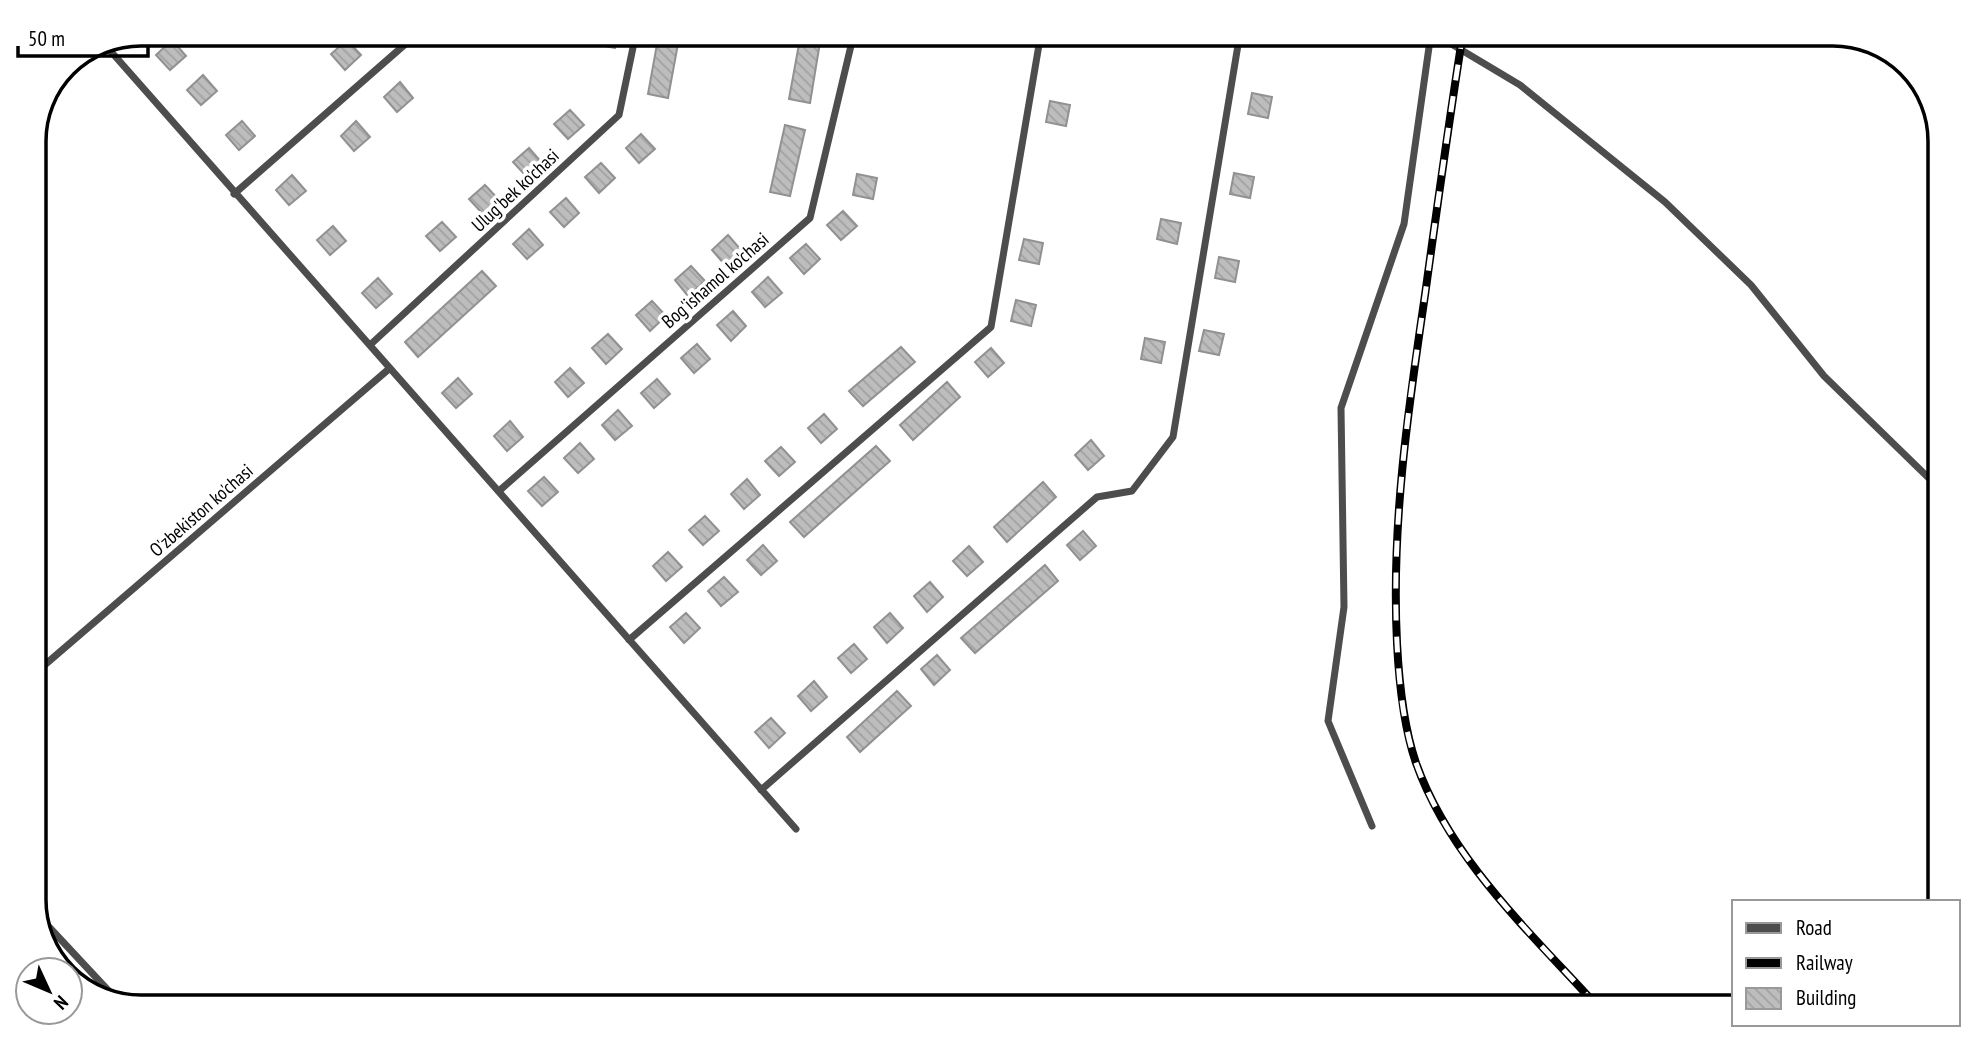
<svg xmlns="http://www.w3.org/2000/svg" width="1974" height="1040" font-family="'PT Sans Narrow',sans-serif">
  <defs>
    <pattern id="building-back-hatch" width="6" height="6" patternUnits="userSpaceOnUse" patternTransform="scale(1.75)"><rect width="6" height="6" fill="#bdbdbd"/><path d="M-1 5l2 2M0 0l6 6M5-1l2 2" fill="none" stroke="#a1a1a1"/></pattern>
  </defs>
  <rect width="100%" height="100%" fill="#fff"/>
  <path fill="url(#building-back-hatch)" stroke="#919191" stroke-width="2" d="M 576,33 L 618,33 L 615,48 L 575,40 Z
    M 659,33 L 680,33 L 668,98 L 648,94 Z
    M 801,33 L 821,36 L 810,103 L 789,99 Z
    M 172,40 L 186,56 L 170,70 L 156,55 Z
    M 347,40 L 361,55 L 345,70 L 331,54 Z
    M 203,75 L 217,91 L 201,105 L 187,90 Z
    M 400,82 L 413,98 L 397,112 L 384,97 Z
    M 1252,93 L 1272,97 L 1268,118 L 1248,114 Z
    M 1050,101 L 1070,105 L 1066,126 L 1046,122 Z
    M 570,110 L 584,125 L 568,139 L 554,124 Z
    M 242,121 L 255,136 L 239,150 L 226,135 Z
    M 356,121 L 370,137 L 354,151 L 341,136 Z
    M 785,125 L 805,130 L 790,196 L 770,192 Z
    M 641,134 L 655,149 L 639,163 L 626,148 Z
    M 529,148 L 542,163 L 527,177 L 513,162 Z
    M 601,163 L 615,178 L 599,193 L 585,177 Z
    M 1234,173 L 1254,177 L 1250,198 L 1230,194 Z
    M 857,174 L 877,178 L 873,199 L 853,195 Z
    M 292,175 L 306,191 L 289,205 L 276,190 Z
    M 485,185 L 499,200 L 483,214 L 469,199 Z
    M 566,198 L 579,213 L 564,227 L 550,212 Z
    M 843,211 L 857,226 L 841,240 L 827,225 Z
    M 1161,219 L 1181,223 L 1177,244 L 1157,239 Z
    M 442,222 L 456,237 L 440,251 L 426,236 Z
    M 333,226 L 346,241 L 330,255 L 317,240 Z
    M 529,229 L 543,245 L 527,259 L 513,244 Z
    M 728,235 L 741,250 L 725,265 L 712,250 Z
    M 1024,239 L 1043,243 L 1039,264 L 1019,260 Z
    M 806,244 L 820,259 L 804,274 L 790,258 Z
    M 1219,257 L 1239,261 L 1235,282 L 1215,278 Z
    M 691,266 L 705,281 L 688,296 L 675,280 Z
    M 482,271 L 496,286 L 418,357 L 405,342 Z
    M 768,277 L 782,293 L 765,307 L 752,292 Z
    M 378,278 L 392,294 L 376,308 L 362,293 Z
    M 1016,300 L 1036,305 L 1031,326 L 1011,321 Z
    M 652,301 L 666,316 L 650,331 L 636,315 Z
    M 733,311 L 746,326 L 731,341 L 717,325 Z
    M 1204,330 L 1224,334 L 1219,355 L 1199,351 Z
    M 608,334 L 622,349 L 606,364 L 592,348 Z
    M 1145,338 L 1165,342 L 1161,363 L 1141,359 Z
    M 697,344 L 710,359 L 694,373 L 681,358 Z
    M 901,347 L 915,362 L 863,406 L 849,391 Z
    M 991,348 L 1004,363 L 988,377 L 975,362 Z
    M 570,368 L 584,383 L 568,397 L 555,382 Z
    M 458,378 L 472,394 L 456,408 L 442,393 Z
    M 657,379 L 670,394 L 654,408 L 641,393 Z
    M 947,382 L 960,397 L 913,440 L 900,425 Z
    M 618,410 L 632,426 L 615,440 L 602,425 Z
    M 824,414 L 837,429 L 821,443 L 808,428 Z
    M 510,421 L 523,437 L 507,451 L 494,436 Z
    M 1091,440 L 1104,456 L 1088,470 L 1075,455 Z
    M 580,443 L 594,459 L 578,473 L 564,458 Z
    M 876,446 L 890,461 L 804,537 L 790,522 Z
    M 781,447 L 795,462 L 779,476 L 765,461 Z
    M 544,477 L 558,492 L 542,506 L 528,491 Z
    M 747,479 L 760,495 L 744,509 L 731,494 Z
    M 1043,482 L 1056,497 L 1007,542 L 994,527 Z
    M 705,516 L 719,531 L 703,545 L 689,530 Z
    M 1083,531 L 1096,546 L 1080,560 L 1067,545 Z
    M 763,545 L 777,561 L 761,575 L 747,560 Z
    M 969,546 L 983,562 L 967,576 L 953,561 Z
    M 668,552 L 682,567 L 666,581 L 653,566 Z
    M 1045,565 L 1058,581 L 975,653 L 961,638 Z
    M 724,577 L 738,592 L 721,606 L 708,591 Z
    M 930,582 L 943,597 L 927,612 L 914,596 Z
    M 686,613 L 700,628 L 684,643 L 670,627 Z
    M 890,613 L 903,628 L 887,643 L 874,627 Z
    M 854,644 L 867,659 L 851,673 L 838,658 Z
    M 937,655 L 950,670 L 934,685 L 921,669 Z
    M 814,681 L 827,697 L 811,711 L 798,696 Z
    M 897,691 L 911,706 L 860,752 L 847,737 Z
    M 771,718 L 785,733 L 769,748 L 755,732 Z"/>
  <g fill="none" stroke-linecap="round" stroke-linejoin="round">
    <path stroke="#4d4d4d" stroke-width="7" d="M 1433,33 L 1520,85 L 1665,202 L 1751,285 L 1824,376 L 1941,490
      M 107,47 L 796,829
      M 234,194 L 418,33
      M 370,345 L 619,115 L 636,33
      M 499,491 L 810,218 L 854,33
      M 629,640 L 991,327 L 1041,33
      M 33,675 L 390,368
      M 761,790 L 1097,497 L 1132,491 L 1173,437 L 1240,33
      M 1372,826 L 1328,721 L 1344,607 L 1341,408 L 1404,224 L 1431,33
      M 36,913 L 119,1002"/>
    <g stroke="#000" stroke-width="8">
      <path id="rail" d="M 1463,33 C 1449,120 1437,208 1425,295 C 1408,410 1391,526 1397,643 C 1399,682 1403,725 1416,763 C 1450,859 1531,933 1598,1007"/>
    </g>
    <use href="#rail" stroke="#fff" stroke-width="5" stroke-dasharray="16" stroke-linecap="butt"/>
  </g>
  <g text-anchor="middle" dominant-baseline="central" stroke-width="7" stroke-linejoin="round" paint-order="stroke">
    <g font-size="19" fill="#000" stroke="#fff">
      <text transform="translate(515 190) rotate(-43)">Ulug'bek ko'chasi</text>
      <text transform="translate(715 280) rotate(-41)">Bog'ishamol ko'chasi</text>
      <text transform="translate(201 510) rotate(-41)">O'zbekiston ko'chasi</text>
    </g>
  </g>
  <path d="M0 0H1974V1040H0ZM141 46H1833A95 95 0 0 1 1928 141V900A95 95 0 0 1 1833 995H141A95 95 0 0 1 46 900V141A95 95 0 0 1 141 46Z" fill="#fff" fill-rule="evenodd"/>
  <path fill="none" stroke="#000" stroke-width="3.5" d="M141 46H1833A95 95 0 0 1 1928 141V900A95 95 0 0 1 1833 995H141A95 95 0 0 1 46 900V141A95 95 0 0 1 141 46Z"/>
  <rect x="1732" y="900" width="228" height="126" fill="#ffffff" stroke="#999999" stroke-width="2"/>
  <rect x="1746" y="923" width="35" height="10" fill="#4d4d4d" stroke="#999999" stroke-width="2"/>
  <text x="1796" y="935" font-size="21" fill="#000000">Road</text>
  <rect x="1746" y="958" width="35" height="10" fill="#000000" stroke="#999999" stroke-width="2"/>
  <text x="1796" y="970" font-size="21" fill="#000000">Railway</text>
  <rect x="1746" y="988" width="35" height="21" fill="url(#building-back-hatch)" stroke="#999999" stroke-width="2"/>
  <text x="1796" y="1005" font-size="21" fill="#000000">Building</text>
  <g transform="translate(49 991) rotate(134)"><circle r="33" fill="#ffffff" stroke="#999999" stroke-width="2"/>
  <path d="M0-5L12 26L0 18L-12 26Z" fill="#000000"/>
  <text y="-10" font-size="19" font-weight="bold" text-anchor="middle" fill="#000000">N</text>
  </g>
  <path d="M18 46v10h130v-10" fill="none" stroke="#000000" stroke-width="3.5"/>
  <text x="28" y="46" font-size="21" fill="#000000" stroke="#ffffff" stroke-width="5" paint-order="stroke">50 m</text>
</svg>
